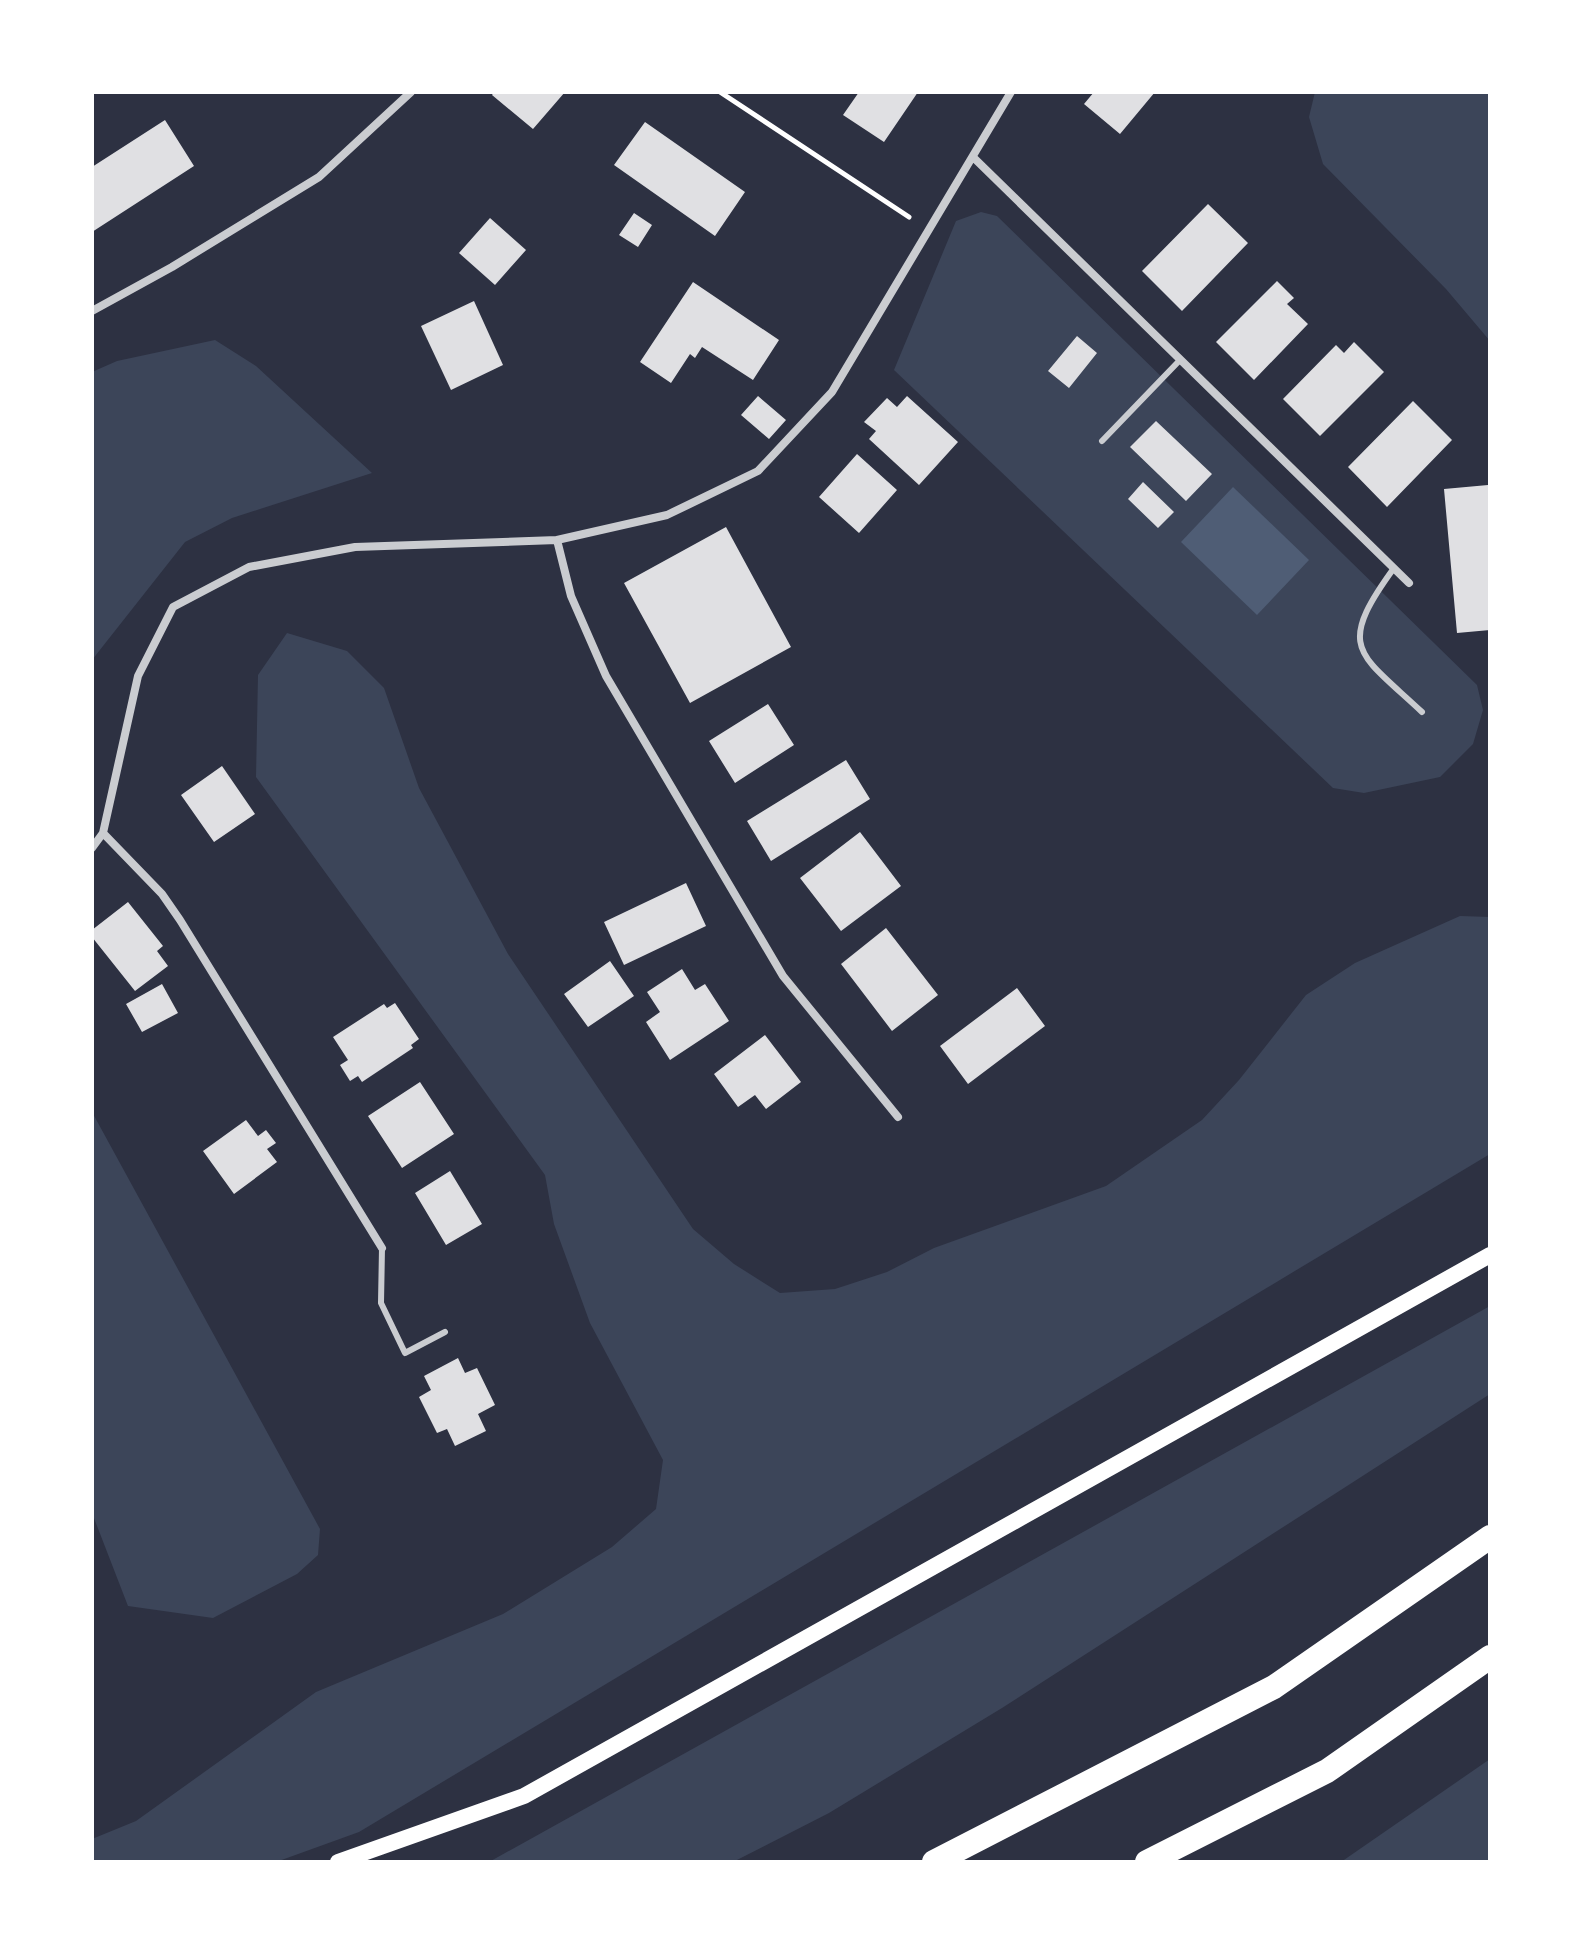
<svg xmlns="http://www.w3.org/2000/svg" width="1582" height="1954" font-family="'Source Sans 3',sans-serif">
  <rect width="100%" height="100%" fill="#2d3142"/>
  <path fill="#3c4559" d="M 1315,92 L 1490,92 L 1490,341 L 1446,289 L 1323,164 L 1309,117 Z
    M 981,212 L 997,216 L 1477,685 L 1483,710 L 1473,744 L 1440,777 L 1364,793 L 1333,788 L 894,370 L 956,221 Z
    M 215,340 L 256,366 L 372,473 L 232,518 L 185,542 L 92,660 L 92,372 L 117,361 Z
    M 287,633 L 347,651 L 384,688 L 419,788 L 508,954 L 693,1229 L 734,1264 L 780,1293 L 835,1289 L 887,1272 L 934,1248 L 1106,1186 L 1202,1120 L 1239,1080 L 1306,995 L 1355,963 L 1460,916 L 1490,917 L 1490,1154 L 359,1832 L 276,1862 L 92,1862 L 92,1839 L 136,1821 L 316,1692 L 503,1614 L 612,1547 L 656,1509 L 663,1460 L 590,1323 L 554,1224 L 545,1175 L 256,777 L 258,675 Z
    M 92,1112 L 320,1529 L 318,1555 L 297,1574 L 213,1618 L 128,1606 L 92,1513 Z
    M 1490,1306 L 1490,1394 L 1002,1708 L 829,1813 L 733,1862 L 489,1862 Z
    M 1490,1759 L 1490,1862 L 1341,1862 Z"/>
  <path fill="#4f5d75" d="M 1233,487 L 1309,560 L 1257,615 L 1181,542 Z"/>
  <path fill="#e0e0e3" d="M 494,92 L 565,92 L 533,129 L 492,95 Z
    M 859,92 L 918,92 L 884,142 L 843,115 Z
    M 1094,92 L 1155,92 L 1120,134 L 1084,104 Z
    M 165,120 L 194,166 L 92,232 L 92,167 Z
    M 645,122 L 745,192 L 715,236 L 614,165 Z
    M 1208,204 L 1248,243 L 1182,311 L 1142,271 Z
    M 634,213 L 652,225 L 638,247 L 619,235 Z
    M 490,218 L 526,250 L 495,285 L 459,253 Z
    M 1277,281 L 1294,298 L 1287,304 L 1308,324 L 1254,380 L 1216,342 Z
    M 693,282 L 779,340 L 753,380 L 702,347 L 695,358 L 690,354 L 671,383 L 640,362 Z
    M 474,301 L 503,365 L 451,390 L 421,326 Z
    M 1077,336 L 1097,353 L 1069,388 L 1048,371 Z
    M 1354,342 L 1384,372 L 1320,436 L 1283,399 L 1336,345 L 1344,353 Z
    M 758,396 L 786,420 L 769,439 L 741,415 Z
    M 907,396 L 958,442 L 919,485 L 869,439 L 876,431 L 864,422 L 887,398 L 897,407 Z
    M 1413,401 L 1452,440 L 1387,507 L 1348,467 Z
    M 1156,421 L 1212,474 L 1186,501 L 1130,447 Z
    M 857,454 L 897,490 L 859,533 L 819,497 Z
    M 1143,482 L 1174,512 L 1158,528 L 1128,499 Z
    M 1488,485 L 1490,630 L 1457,633 L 1444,489 Z
    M 726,527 L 791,647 L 690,703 L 624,583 Z
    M 768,704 L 794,745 L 735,783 L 709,741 Z
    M 846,760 L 870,799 L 771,861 L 747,821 Z
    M 222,766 L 255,814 L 214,842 L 181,795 Z
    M 860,832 L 901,886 L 841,931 L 800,878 Z
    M 686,883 L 706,926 L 624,965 L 604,922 Z
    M 128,902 L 163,946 L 157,951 L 168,966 L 135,991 L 92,937 L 92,930 Z
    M 886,928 L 938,995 L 892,1031 L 841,964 Z
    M 610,961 L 634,996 L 588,1027 L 564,994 Z
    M 682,969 L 695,990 L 705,984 L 729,1021 L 670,1060 L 646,1022 L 660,1012 L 647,992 Z
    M 162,984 L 178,1013 L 142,1032 L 126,1004 Z
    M 1017,988 L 1045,1026 L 968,1084 L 940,1046 Z
    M 395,1003 L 419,1039 L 411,1045 L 413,1048 L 362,1082 L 358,1076 L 350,1081 L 340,1065 L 348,1060 L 333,1037 L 384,1004 L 387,1008 Z
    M 765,1035 L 801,1082 L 766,1109 L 755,1095 L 738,1107 L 714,1074 Z
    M 420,1082 L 454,1134 L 402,1168 L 368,1116 Z
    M 246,1120 L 258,1136 L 266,1130 L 276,1143 L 267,1149 L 277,1162 L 234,1194 L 203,1151 Z
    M 450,1171 L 482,1224 L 446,1245 L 415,1193 Z
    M 458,1358 L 465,1373 L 477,1368 L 495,1405 L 478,1414 L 486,1431 L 455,1446 L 447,1429 L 437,1433 L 419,1397 L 431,1390 L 424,1376 Z"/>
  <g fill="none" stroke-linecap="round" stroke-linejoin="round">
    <path stroke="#fff" stroke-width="5" d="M 720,92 L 909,217"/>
    <path stroke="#caccd0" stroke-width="6" d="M 1102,441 L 1180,360
      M 1394,568 C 1335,649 1358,652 1422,712
      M 382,1248 L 381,1303 L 405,1353 L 445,1332"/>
    <path stroke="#caccd0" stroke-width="8" d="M 974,158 L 1409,583
      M 92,311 L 172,267 L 319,177 L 411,92
      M 557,540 L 571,596 L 606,676 L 783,976 L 898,1117
      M 103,833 L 162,894 L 180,920 L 382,1248
      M 92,848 L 103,833 L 138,676 L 173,607 L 249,567 L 355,547 L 557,540 L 667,515 L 758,471 L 832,392 L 1011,92"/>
    <path stroke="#fff" stroke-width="16" d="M 338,1862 L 524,1796 L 1490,1255"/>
    <path stroke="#fff" stroke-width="24" d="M 934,1862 L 1274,1687 L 1490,1537
      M 1147,1862 L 1327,1771 L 1490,1657"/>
  </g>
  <rect width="1582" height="1954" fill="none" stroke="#ffffff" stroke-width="188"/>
</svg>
